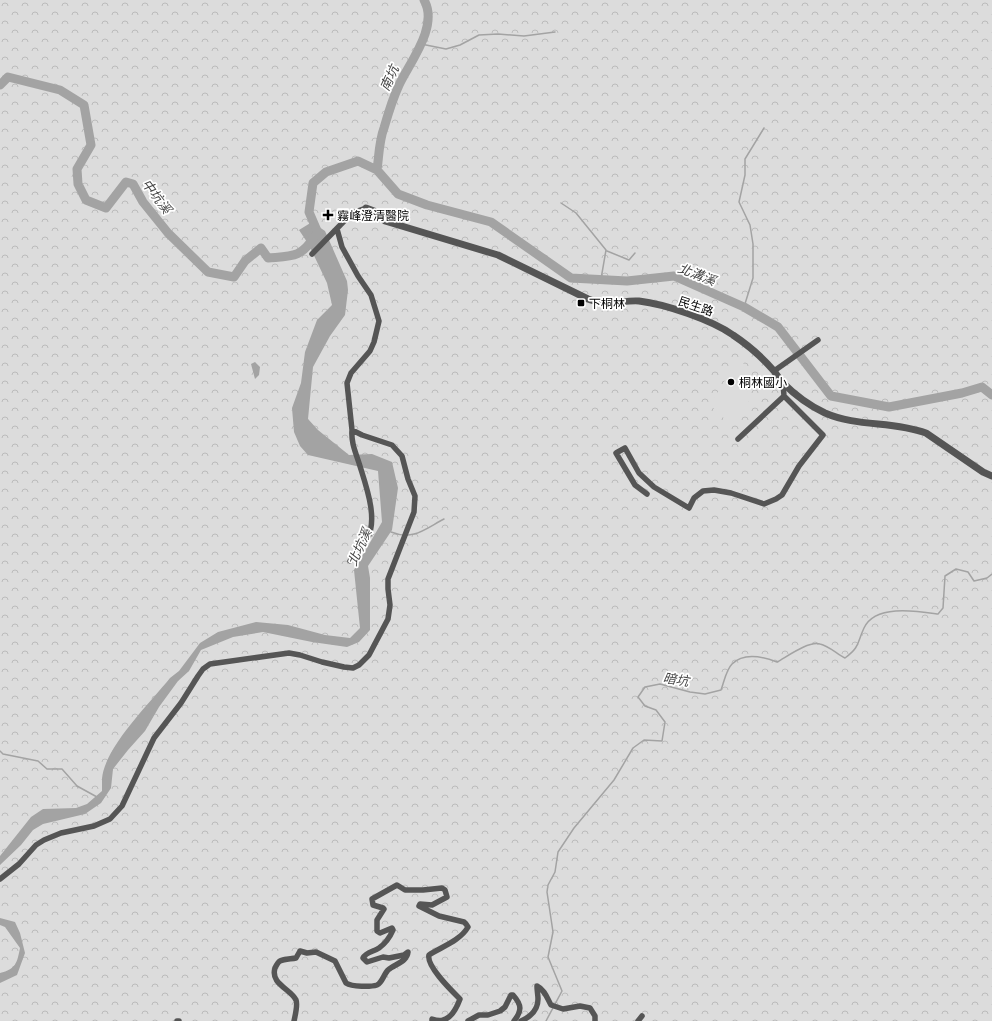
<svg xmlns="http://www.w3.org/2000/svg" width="992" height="1021" font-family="'Noto Sans','Noto Sans TC',sans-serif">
  <defs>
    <pattern id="forest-crowns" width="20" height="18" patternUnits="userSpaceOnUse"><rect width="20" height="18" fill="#dcdcdc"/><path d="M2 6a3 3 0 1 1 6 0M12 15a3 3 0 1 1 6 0" fill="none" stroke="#bbb"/></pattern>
  </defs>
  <rect width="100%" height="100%" fill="#fff"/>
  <path fill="url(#forest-crowns)" d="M 0,0 L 992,0 L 992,1021 L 0,1021 Z"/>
  <path fill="#dcdcdc" d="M 742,352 L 749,405 L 730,424 L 710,405 Z"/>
  <path fill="#a3a3a3" d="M 312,222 L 325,231 L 347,281 L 348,290 L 345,315 L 330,336 L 313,367 L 308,419 L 318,430 L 349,455 L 372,454 L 392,462 L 398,488 L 392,530 L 368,566 L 370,578 L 370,630 L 359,642 L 347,647 L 312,642 L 263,632 L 233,637 L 201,650 L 189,671 L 178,681 L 159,707 L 145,731 L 128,750 L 113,769 L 111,788 L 101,803 L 85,814 L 43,824 L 33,830 L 21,845 L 0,865 L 0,856 L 31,817 L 43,809 L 76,808 L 87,804 L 102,791 C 102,787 102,783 102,779 C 104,748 150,703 170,678 L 179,671 L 200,643 L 218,632 L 256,622 L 288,625 L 325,635 L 350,638 L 360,628 L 354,570 L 382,522 L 378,471 L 308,455 L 300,446 L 294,432 L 292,408 L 301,383 L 305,352 L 317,320 L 332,305 L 327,283 L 309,245 L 299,230 Z
    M 255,362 L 260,367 L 259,375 L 255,379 L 251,364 Z
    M 0,918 L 15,922 L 20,933 L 25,953 L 17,975 L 0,983 L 0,973 C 16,969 17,963 20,948 L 5,927 L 0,925 Z"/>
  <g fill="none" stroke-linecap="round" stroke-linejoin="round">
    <path stroke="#a3a3a3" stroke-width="1.5" d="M 421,44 L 446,49 L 460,45 L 479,35 L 498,34 L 524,36 L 555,32
      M 561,203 L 576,213 L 606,250 L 601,279
      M 607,251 L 629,260 L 635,253
      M 744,307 L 753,278 L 753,244 L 750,225 L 739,202 L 745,175 L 745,159 L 764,128
      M 391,532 C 413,541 425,529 444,519
      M 0,751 L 3,754 L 38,761 L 47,769 L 62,769 L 77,786 L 97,797
      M 546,1021 L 562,991 L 548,957 L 553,932 L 547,892 L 548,885 L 555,872 L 558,852 L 574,828 L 614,780 L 633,748 L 644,740 L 662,741 L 665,722 L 656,710 L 645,706 L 638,697 L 645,687 L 660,684 L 690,692 L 705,694 L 721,690 C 724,682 726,670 732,664 C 744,652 764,657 777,662 C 788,656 808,641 820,644 C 829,646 837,654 845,658 C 860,647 857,643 864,628 C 875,604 917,611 938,614 L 943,608 L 945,576 L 956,569 L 968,572 L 974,581 L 987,578 L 992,574"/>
    <path stroke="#a3a3a3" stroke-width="9" d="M 0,85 L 8,77 L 60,90 L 84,105 L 91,145 L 77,169 L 78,184 L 86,200 L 106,208 L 126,182 L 133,184 L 143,202 L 168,233 L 208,272 L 234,277 L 245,261 L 261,248 L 268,258 C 292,256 301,258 315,236
      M 377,170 C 379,156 379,141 384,128 C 388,114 393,98 399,85 C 410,62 439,26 424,0
      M 318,233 L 309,212 L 313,183 L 326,172 L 358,161 L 377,170 L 398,194 L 427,205 L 491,222 L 571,278 L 627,281 L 674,276 L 744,307 L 778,327 L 831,396 L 889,407 L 962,393 L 982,387 L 992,395"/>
    <path stroke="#555" stroke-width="5.5" d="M 312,254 L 352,213 L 366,208
      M 774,371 L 818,340
      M 738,439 L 784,396
      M 647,494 L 635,485 L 616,453 L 625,448 L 639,473 L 654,487 L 689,508 L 694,498 L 703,491 L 714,490 L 731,493 L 764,504 L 776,499 L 782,495 L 799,466 L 823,435 L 784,396 L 783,383
      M 350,561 C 356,554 362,546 367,539 C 379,519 365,483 359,463 C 355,451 351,442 352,430
      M 0,879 L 19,864 L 36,845 L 44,840 L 61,833 L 94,826 L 110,819 L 122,806 L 154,738 L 181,703 L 198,676 L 203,669 L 210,664 L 289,653 L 300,655 L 322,662 L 344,667 L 353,668 L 359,665 L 369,655 L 388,619 L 390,605 L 388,589 L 388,579 L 414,512 L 415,496 L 408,479 L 402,456 L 392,445 L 362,435 L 352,430 L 347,383 L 351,373 L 370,351 L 374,342 L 379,321 L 371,295 L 358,276 L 342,247 L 337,229
      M 177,1021 L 179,1021
      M 294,1021 C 295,1016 298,1005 296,1000 C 291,989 270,984 275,968 C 276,966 278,962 280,961 C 284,959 291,959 296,958 L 300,951 L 307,953 L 316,952 L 335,961 L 346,983 C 352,987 371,987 377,985 C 382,983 384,974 388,970 C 395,964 407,962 408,952 L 404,955 L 389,958 L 383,957 L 367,962 L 363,958 C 366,952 373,952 379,948 C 386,943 390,937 393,930 L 392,928 L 380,933 L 377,931 L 377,920 L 384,909 L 383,908 L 373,905 L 372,899 L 397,885 L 405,890 L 423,890 L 442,888 L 445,890 L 447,897 L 432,905 L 420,904 L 419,906 L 439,916 L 464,922 L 466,924 L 468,927 C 460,941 441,947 429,955 C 426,966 452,991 460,999 C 457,1007 452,1018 443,1020 C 440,1021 435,1020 432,1019 L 432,1021
      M 468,1021 L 479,1015 L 488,1015 L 500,1011 L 505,1007 L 511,995 L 513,995 C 522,1005 522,1011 514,1021
      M 521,1021 C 530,1017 538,1010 538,999 C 538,995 537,991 537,986 C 545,990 547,998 551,1005 L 563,1009 L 580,1006 L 590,1008 L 595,1016 L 595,1021
      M 638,1021 L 642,1016"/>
    <path stroke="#555" stroke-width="7" d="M 366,208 L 374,211 L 385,221 L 498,255 L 588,299 C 593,301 598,302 603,303 C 615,304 627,300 639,301 C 665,304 712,320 733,335 C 748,345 762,357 774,371 C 777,375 780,380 783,383 C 795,395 810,406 825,413 C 857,427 893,421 926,433 L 983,472 L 992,476"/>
  </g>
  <g fill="#000" stroke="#fff" stroke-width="1.5">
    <path d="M326 209h4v4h4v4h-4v4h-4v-4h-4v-4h4z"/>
    <rect x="577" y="299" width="8" height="8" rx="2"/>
    <circle cx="731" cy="382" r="4"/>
  </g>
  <g text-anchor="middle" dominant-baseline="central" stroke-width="3.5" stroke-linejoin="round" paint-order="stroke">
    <g font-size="12" fill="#000" stroke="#fff" text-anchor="start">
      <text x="337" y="215">霧峰澄清醫院</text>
      <text x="589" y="303">下桐林</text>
      <text x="739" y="382">桐林國小</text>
    </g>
    <g font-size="12" fill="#000" stroke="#fff">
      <text transform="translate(696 306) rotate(19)">民生路</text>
    </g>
    <g font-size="13" font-style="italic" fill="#444" stroke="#fff">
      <text transform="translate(389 78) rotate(-65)">南坑</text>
      <text transform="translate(157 196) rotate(53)">中坑溪</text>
      <text transform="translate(697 274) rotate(21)">北溝溪</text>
      <text transform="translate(359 547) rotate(-66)">北坑溪</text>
      <text transform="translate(676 679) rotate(9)">暗坑</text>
    </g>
  </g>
</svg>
